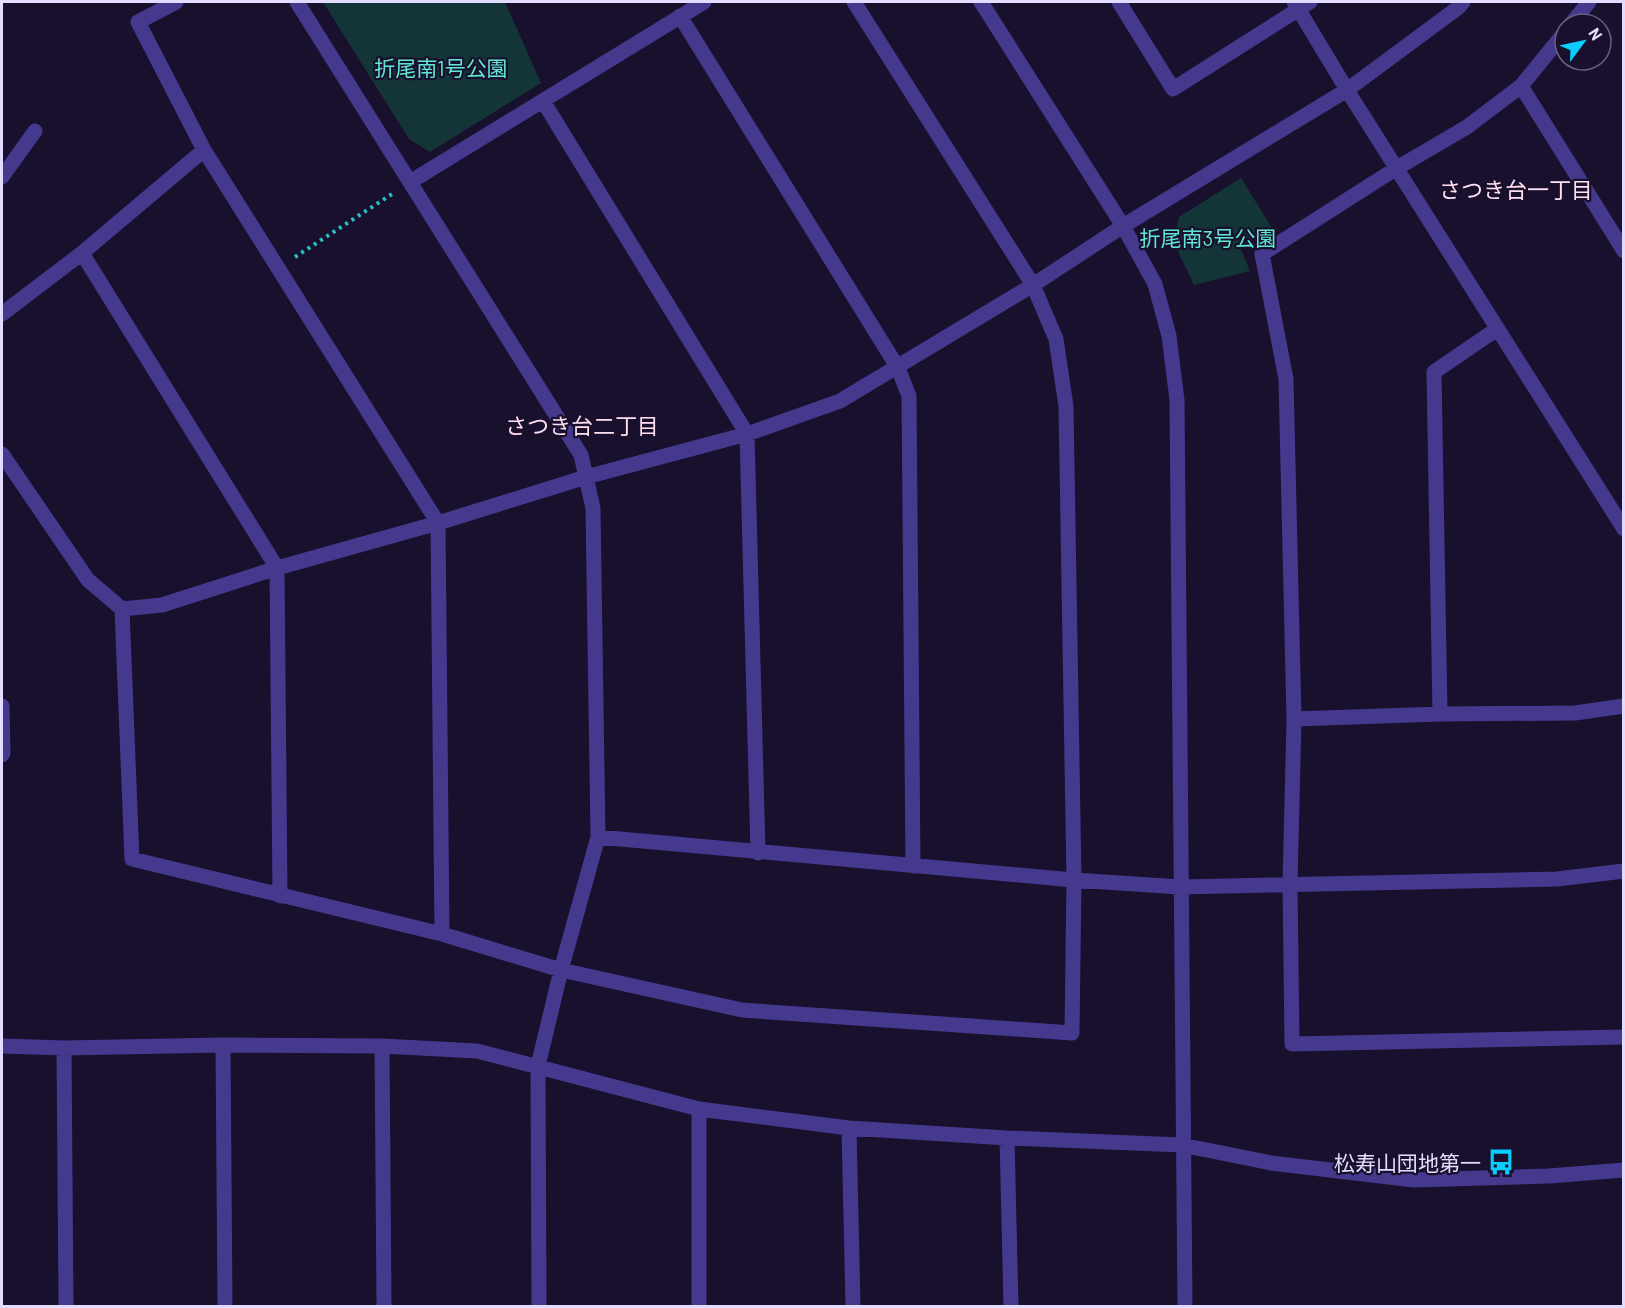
<svg xmlns="http://www.w3.org/2000/svg" width="1625" height="1308" font-family="Barlow,'Noto Sans JP',sans-serif">
  <rect width="100%" height="100%" fill="#18102d"/>
  <path fill="#133537" d="M 323,2 L 505,2 L 541,83 L 430,152 L 409,139 Z
    M 1241,178 L 1272,228 L 1240,247 L 1250,271 L 1194,285 L 1173,241 L 1179,217 Z"/>
  <g fill="none" stroke-linecap="round" stroke-linejoin="round">
    <path stroke="#2abec5" stroke-width="4" stroke-dasharray="3 4.5" stroke-linecap="butt" d="M 295,257 L 392,194"/>
    <path stroke="#45398e" stroke-width="15" d="M 176,2 L 138,22 L 204,150 L 438,523 L 442,934
      M 297,2 L 581,455 L 593,508 L 598,837 L 561,970 L 538,1066 L 539,1306
      M 981,2 L 1123,226 L 1155,284 L 1169,336 L 1177,400 L 1185,1306
      M 1119,2 L 1173,89 L 1310,2
      M 1294,2 L 1347,90 L 1624,529
      M 680,16 L 898,368 L 909,396 L 913,866
      M 1571,24 L 1589,2
      M 1565,32 L 1521,86 L 1467,127 L 1397,168 L 1262,254 L 1286,379 L 1294,719 L 1290,884 L 1292,1044 L 1624,1037
      M 1521,86 L 1624,251
      M 543,101 L 747,434 L 758,853
      M 2,177 L 35,131
      M 410,182 L 704,2
      M 82,253 L 277,568 L 280,896
      M 2,314 L 82,253 L 204,150
      M 2,454 L 88,580 L 122,609 L 162,605 L 277,568 L 438,523 L 586,477 L 747,434 L 840,401 L 1033,285 L 1123,226 L 1347,90 L 1459,7 L 1463,2
      M 122,609 L 132,859 L 442,934 L 561,970 L 742,1010 L 1072,1033 L 1074,880 L 1066,406 L 1056,339 L 1033,285 L 854,2
      M 2,706 L 3,753 L 2,755
      M 1440,714 L 1434,372 L 1497,329
      M 1294,719 L 1440,714 L 1575,713 L 1624,706
      M 598,837 L 1074,880 L 1180,887 L 1557,879 L 1624,871
      M 223,1045 L 225,1306
      M 2,1046 L 64,1048 L 223,1045 L 382,1046 L 477,1051 L 699,1109 L 849,1128 L 1007,1138 L 1182,1145 L 1271,1163 L 1414,1180 L 1549,1176 L 1624,1170
      M 382,1046 L 384,1306
      M 64,1048 L 66,1306
      M 699,1109 L 699,1306
      M 849,1128 L 853,1306
      M 1007,1138 L 1011,1306"/>
  </g>
  <defs>
    <g id="bus-bare" transform="scale(2.07)"><path d="M-5-6H5V4H4V6H2V4H-2V6H-4V4H-5ZM-3.5-4V0h7V-4ZM-3.5 1.2v1.5H-2V1.2ZM2 1.2v1.5H3.5V1.2Z" fill="#08cdff" stroke="#18102d" stroke-width="2.5" paint-order="stroke"/></g>
  </defs>
  <g fill-rule="evenodd">
    <use href="#bus-bare" x="1501" y="1162"/>
  </g>
  <g text-anchor="middle" dominant-baseline="central" stroke-width="4.5" stroke-linejoin="round" paint-order="stroke">
    <g font-size="21" fill="#60e7d3" stroke="#18102d">
      <text x="441" y="67">折尾南1号公園</text>
      <text x="1208" y="237">折尾南3号公園</text>
    </g>
    <g font-size="21" fill="#e4dcff" stroke="#18102d" text-anchor="end">
      <text x="1481" y="1162">松寿山団地第一</text>
    </g>
    <g font-size="22" fill="#ffdef0" stroke="#18102d">
      <text x="1516" y="189">さつき台一丁目</text>
      <text x="582" y="425">さつき台二丁目</text>
    </g>
  </g>
  <rect width="1625" height="1308" fill="none" stroke="#e4dcff" stroke-width="6"/>
  <g transform="translate(1583 42) rotate(57)"><circle r="28" fill="#18102d" stroke="#6a6281" stroke-width="1.5"/>
  <path d="M0-4.5L10 22L0 15L-10 22Z" fill="#08cdff"/>
  <text y="-9" font-size="16" font-weight="bold" text-anchor="middle" fill="#e4dcff">N</text>
  </g>
</svg>
